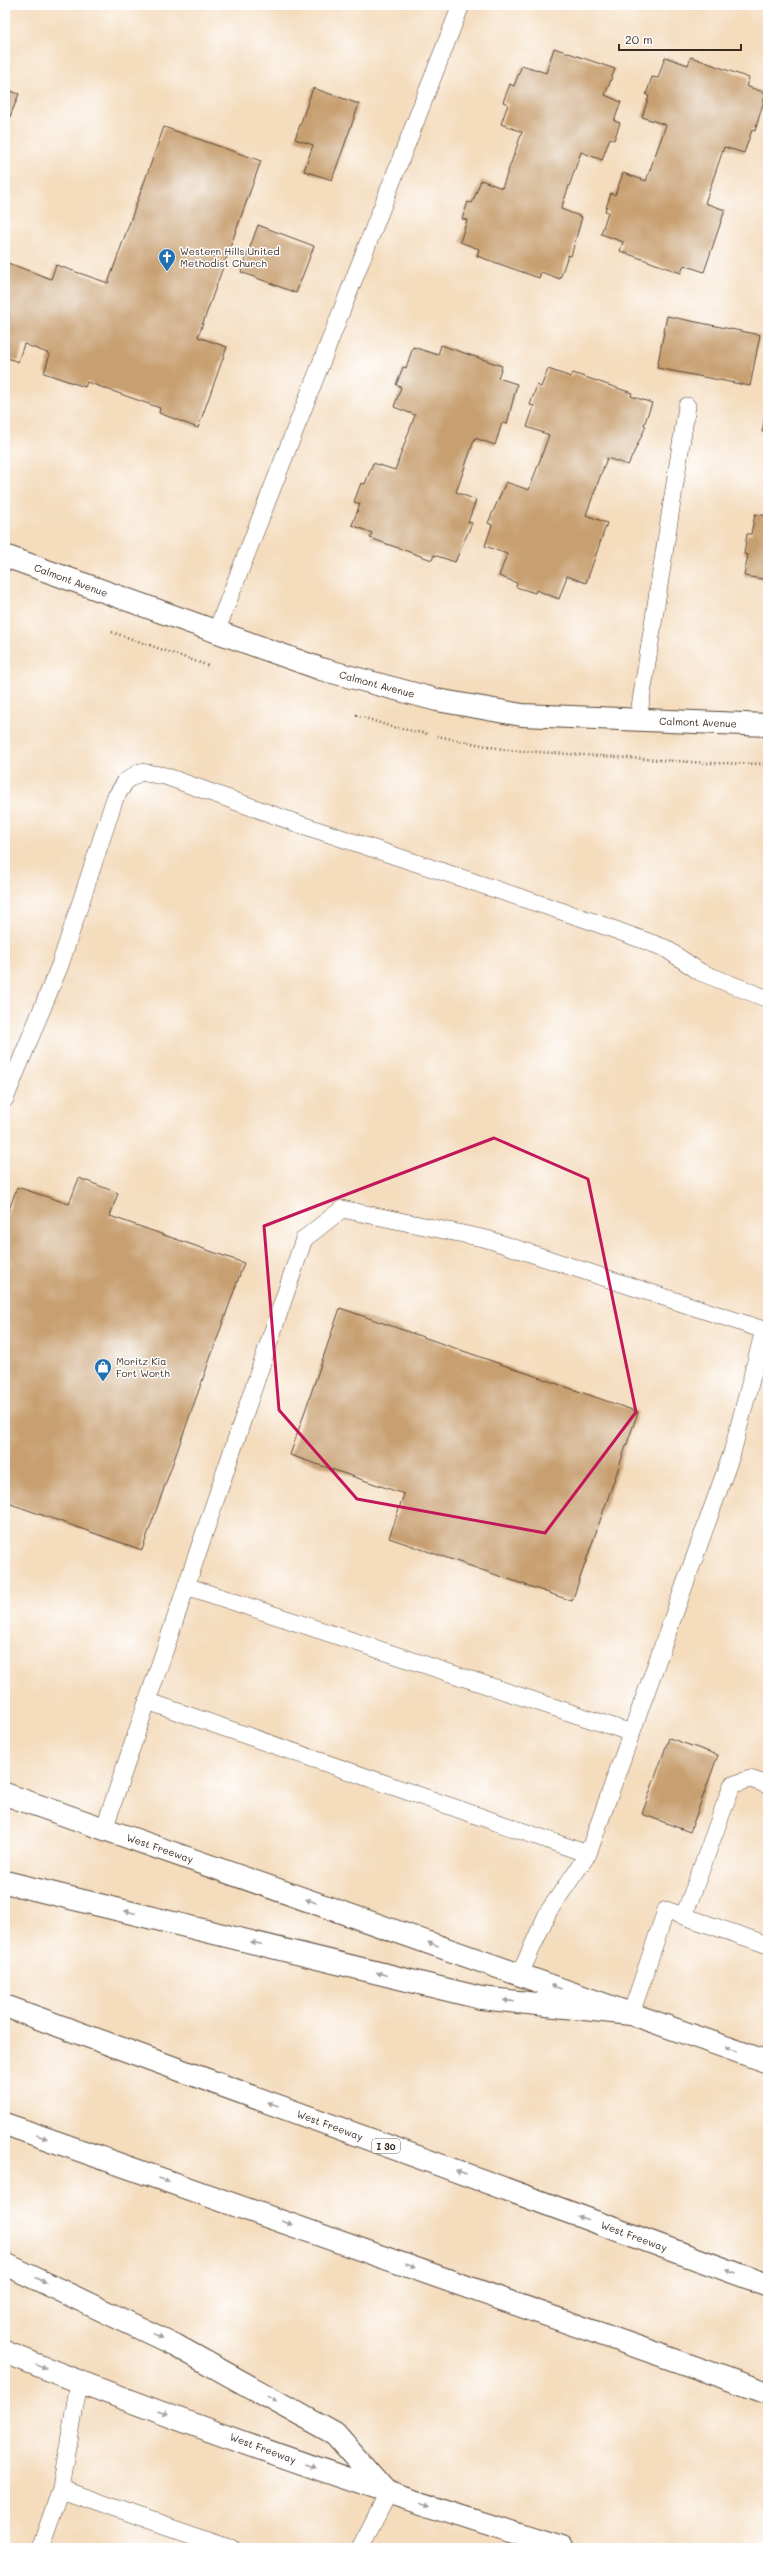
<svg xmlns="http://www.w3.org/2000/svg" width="773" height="2553" font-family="Mali,sans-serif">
  <rect width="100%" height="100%" fill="#fff"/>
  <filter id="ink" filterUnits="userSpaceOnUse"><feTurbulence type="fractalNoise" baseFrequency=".025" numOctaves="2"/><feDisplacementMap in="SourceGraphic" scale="8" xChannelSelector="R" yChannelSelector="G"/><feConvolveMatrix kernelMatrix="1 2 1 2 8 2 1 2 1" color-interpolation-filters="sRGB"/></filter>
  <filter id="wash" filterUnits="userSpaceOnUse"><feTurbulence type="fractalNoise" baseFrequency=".012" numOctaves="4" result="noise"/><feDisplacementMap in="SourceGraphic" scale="16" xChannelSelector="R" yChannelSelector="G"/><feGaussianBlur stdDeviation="0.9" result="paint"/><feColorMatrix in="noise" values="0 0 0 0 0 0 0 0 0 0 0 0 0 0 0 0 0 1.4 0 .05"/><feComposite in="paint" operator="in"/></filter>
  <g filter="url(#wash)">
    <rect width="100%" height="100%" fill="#f4dcbd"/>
    <g id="blocks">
      <path fill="#c79f70" d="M 554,48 L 615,69 L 605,95 L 621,102 L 614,121 L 620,123 L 614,140 L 610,138 L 602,160 L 581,152 L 561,209 L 582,217 L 571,256 L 568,255 L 560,279 L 541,272 L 539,278 L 477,256 L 479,249 L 460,242 L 467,220 L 462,219 L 468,202 L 472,203 L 481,180 L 502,188 L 522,132 L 501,124 L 508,104 L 503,102 L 510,84 L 514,86 L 522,65 L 546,73 Z
        M 665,57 L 688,65 L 691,57 L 749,78 L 746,86 L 766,93 L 755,131 L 752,130 L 744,153 L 724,147 L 705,203 L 725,210 L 704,272 L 684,265 L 681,273 L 620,251 L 623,242 L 601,234 L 608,212 L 605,211 L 611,193 L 615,195 L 623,173 L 646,181 L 666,125 L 642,117 L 649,96 L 646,95 L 652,77 L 658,78 Z
        M 313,88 L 359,104 L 332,180 L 304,171 L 313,145 L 295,139 Z
        M 5,89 L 19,94 L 5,129 Z
        M 164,127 L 261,161 L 198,337 L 227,347 L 198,428 L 159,413 L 160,408 L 87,382 L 85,387 L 44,373 L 50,354 L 24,344 L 18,362 L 5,357 L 5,262 L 51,279 L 56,265 L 108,283 Z
        M 258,225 L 314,246 L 296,293 L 241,272 Z
        M 667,316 L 760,335 L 750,386 L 657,368 Z
        M 441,345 L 502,366 L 498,378 L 517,384 L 507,424 L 502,423 L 495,445 L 475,438 L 456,492 L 476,500 L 468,522 L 472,523 L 455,562 L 434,555 L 432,560 L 370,538 L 372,533 L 352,525 L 360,504 L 354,502 L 361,483 L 365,484 L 373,463 L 395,470 L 415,415 L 394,407 L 401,387 L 396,385 L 403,367 L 406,368 L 413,347 L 438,355 Z
        M 548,369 L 571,377 L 573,373 L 632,393 L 631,396 L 652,403 L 644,425 L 646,426 L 628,465 L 607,458 L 586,515 L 607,523 L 586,583 L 567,576 L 559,599 L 536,590 L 535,593 L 516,587 L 517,583 L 499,576 L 507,554 L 485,546 L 492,525 L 488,523 L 506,482 L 529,490 L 549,435 L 527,427 L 534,406 L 530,405 L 537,385 L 541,387 Z
        M 766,411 L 768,411 L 768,433 L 762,432 Z
        M 767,436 L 768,436 L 768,456 L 764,455 Z
        M 755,514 L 768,516 L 768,580 L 744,576 L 748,555 L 744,554 L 747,534 L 751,534 Z
        M 79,1178 L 118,1193 L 110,1216 L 244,1263 L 142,1550 L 5,1502 L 5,1221 L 17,1187 L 69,1204 Z
        M 340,1308 L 638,1412 L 572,1601 L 389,1538 L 404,1494 L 290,1455 Z
        M 669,1738 L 718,1755 L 690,1832 L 642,1814 Z"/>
    </g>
  </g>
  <g filter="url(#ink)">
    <use href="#blocks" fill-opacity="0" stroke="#574536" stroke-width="1"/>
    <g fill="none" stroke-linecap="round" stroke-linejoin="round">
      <g stroke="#574536" stroke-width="18">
        <path id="lane" d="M 216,632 L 461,5
          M 638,720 L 687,406
          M 5,1099 L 60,965 L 115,798 L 126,781 L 140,772 L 165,776 L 299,824 L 588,920 L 665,948 L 700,972 L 768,999
          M 186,1586 L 632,1733
          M 147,1701 L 588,1854
          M 104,1829 L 304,1239 L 342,1209 L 487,1239 L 764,1330 L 732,1453 L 588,1854 L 548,1912 L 520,1974
          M 684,1916 L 732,1785 L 750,1779 L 768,1785
          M 631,2014 L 666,1910 L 768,1945
          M 61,2489 L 79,2382
          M 40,2548 L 61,2489 L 231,2548
          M 360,2548 L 388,2494"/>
      </g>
      <g stroke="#574536" stroke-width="24">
        <path id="secondary" d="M 5,556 L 321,669 L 437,700 L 522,715 L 768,725
          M 5,1794 L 768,2062
          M 5,2352 C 187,2426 374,2490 561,2548"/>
      </g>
      <g stroke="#574536" stroke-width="24">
        <path id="highway" d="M 5,1882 L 481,1998 L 631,2014
          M 5,2006 L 768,2285
          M 5,2124 L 768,2393
          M 5,2264 L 175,2345 L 335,2434 L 388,2494"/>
      </g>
      <path stroke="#574536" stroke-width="2.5" stroke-dasharray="1 3" stroke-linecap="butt" d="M 112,632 L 209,666
        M 356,715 L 392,727 L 428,734
        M 437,736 L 507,750 L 707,763 L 768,764"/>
      <use href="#lane" stroke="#fff" stroke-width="17"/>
      <use href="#secondary" stroke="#fff" stroke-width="22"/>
      <use href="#highway" stroke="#fff" stroke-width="22"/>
    </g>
    <defs><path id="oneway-solid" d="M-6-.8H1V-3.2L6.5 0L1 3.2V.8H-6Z"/></defs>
    <g fill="#a79f9a">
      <use href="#oneway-solid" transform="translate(311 1901) rotate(-161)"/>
      <use href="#oneway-solid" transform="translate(130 1912) rotate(-166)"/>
      <use href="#oneway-solid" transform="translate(256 1943) rotate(-166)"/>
      <use href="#oneway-solid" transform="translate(433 1944) rotate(-161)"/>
      <use href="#oneway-solid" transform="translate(382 1974) rotate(-166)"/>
      <use href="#oneway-solid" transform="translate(556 1987) rotate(-160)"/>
      <use href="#oneway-solid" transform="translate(509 2001) rotate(-174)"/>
      <use href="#oneway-solid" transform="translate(731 2049) rotate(-160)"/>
      <use href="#oneway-solid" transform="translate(273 2104) rotate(-160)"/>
      <use href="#oneway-solid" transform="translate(42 2137) rotate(19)"/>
      <use href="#oneway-solid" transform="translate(461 2173) rotate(-160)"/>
      <use href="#oneway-solid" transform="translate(164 2180) rotate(19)"/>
      <use href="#oneway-solid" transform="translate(583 2218) rotate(-160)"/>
      <use href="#oneway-solid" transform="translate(287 2223) rotate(19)"/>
      <use href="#oneway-solid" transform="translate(410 2266) rotate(19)"/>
      <use href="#oneway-solid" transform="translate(731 2272) rotate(-160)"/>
      <use href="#oneway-solid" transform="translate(41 2280) rotate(24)"/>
      <use href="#oneway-solid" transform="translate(158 2336) rotate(26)"/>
      <use href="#oneway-solid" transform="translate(41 2367) rotate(22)"/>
      <use href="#oneway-solid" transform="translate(272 2399) rotate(29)"/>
      <use href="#oneway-solid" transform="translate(163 2412) rotate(20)"/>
      <use href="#oneway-solid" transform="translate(311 2466) rotate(20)"/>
      <use href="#oneway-solid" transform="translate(425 2505) rotate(18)"/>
    </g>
  </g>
  <path fill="none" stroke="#c2185b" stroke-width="3" stroke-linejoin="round" d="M 494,1138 L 588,1179 L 636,1412 L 545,1533 L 357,1499 L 279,1410 L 264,1226 Z"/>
  <defs>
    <g id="church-pin" transform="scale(0.9)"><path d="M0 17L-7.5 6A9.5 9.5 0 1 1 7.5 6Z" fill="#1f6fb2" stroke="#fff"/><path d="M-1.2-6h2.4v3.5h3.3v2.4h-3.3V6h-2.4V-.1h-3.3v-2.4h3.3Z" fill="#fff"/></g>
    <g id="shop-pin" transform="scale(0.9)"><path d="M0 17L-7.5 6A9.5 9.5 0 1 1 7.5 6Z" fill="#1f6fb2" stroke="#fff"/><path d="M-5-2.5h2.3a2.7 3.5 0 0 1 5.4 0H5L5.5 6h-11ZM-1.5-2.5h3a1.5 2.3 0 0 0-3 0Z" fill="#fff"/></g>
  </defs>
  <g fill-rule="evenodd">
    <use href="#church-pin" x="167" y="257"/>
    <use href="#shop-pin" x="103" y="1367"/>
  </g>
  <g text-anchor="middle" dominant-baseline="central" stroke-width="3" stroke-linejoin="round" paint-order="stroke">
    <rect fill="#fff" stroke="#766a62" stroke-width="1" x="372" y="2139" width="28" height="14" rx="3"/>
    <g font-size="9" font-weight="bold" fill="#3b2a1e">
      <text x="386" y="2146">I 30</text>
    </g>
    <g font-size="10" fill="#3b2a1e" stroke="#fff" text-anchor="start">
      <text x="180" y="251">Western Hills United<tspan x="180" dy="12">Methodist Church</tspan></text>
      <text x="116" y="1361">Moritz Kia<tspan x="116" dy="12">Fort Worth</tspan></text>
    </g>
    <g font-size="10" fill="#3b2a1e" stroke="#fff">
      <text transform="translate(71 580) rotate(20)">Calmont Avenue</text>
      <text transform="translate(377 684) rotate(15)">Calmont Avenue</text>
      <text transform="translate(698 722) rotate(2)">Calmont Avenue</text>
      <text transform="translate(160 1848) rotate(19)">West Freeway</text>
      <text transform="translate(330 2125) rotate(20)">West Freeway</text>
      <text transform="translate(634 2236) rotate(20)">West Freeway</text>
      <text transform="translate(263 2448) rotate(20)">West Freeway</text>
    </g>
  </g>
  <rect width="773" height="2553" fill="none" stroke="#fff" stroke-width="20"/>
  <path d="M619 44v6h122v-6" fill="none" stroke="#3b2a1e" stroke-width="2"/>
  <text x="625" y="44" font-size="12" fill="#3b2a1e" stroke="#ffffff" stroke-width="3" paint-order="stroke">20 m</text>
</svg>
